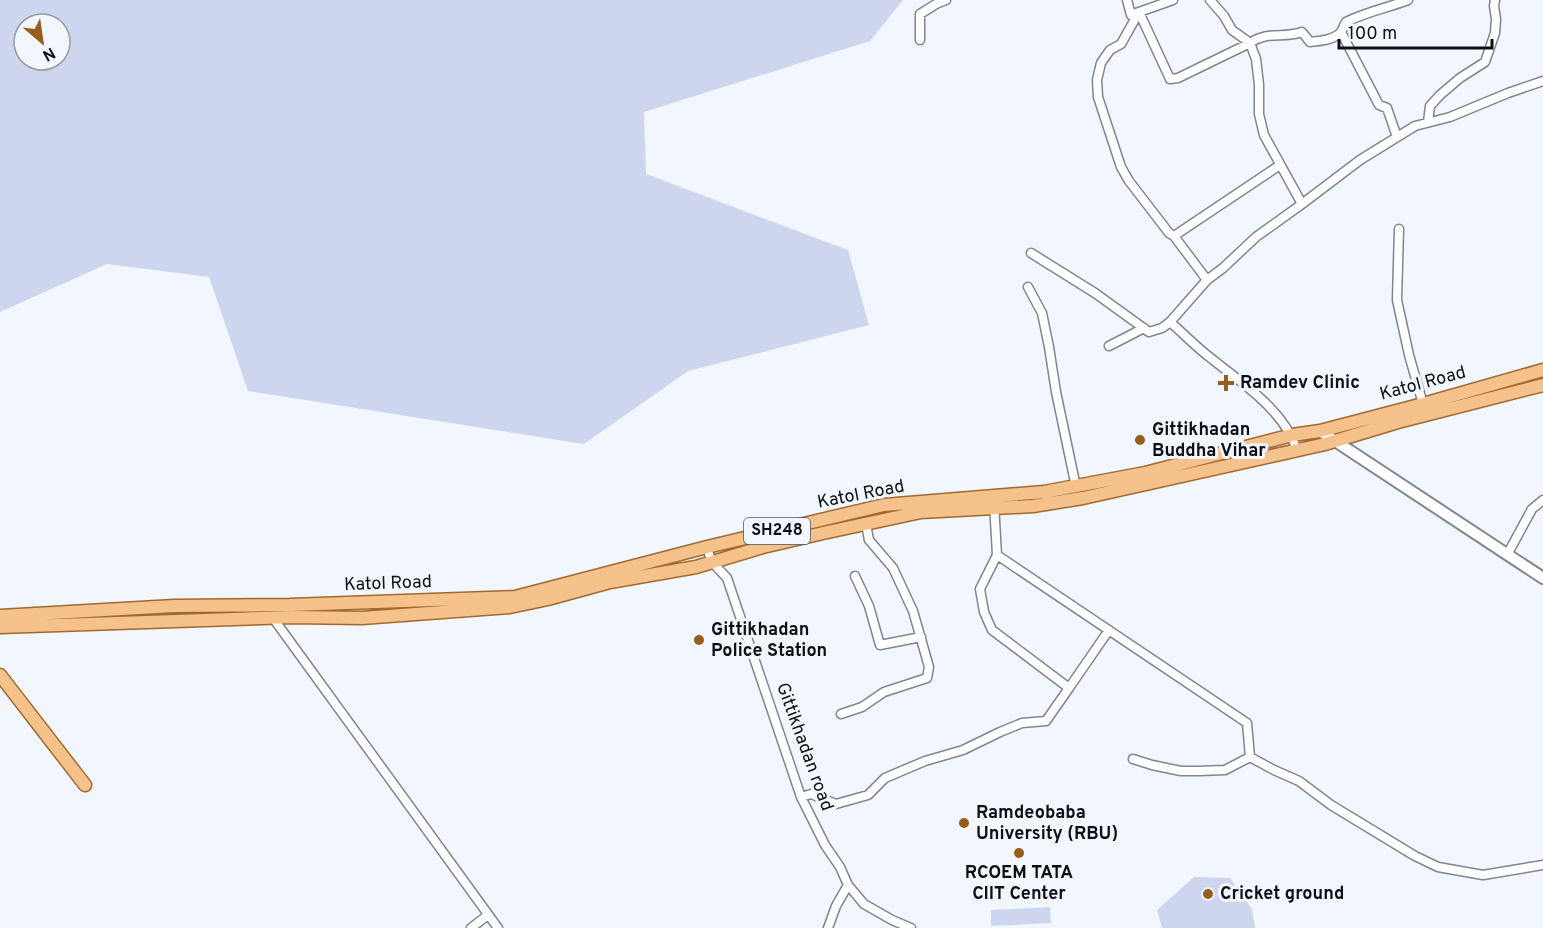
<svg xmlns="http://www.w3.org/2000/svg" width="1543" height="928" font-family="Overpass,sans-serif">
  <rect width="100%" height="100%" fill="#f2f6ff"/>
  <path fill="#cdd6ee" fill-rule="evenodd" d="M 0,0 L 903,0 L 870,41 L 644,112 L 646,174 L 848,250 L 869,325 L 688,371 L 584,444 L 248,391 L 209,277 L 107,264 L 0,312 ZM 24,24 L 60,24 L 60,60 L 24,60 Z
    M 1194,877 L 1230,878 L 1252,909 L 1255,928 L 1162,928 L 1157,910 Z
    M 1050,907 L 1051,923 L 991,926 L 991,910 Z"/>
  <g fill="none" stroke-linecap="round" stroke-linejoin="round">
    <g stroke="#81858e" stroke-width="11">
      <path id="minor" d="M 1127,0 L 1131,15 L 1139,12 L 1121,44 L 1110,50 L 1101,63 L 1097,80 L 1098,97 L 1121,167 L 1129,181 L 1169,233 L 1174,236 L 1207,280
        M 1173,0 L 1139,12 L 1170,79 L 1178,78 L 1250,43 C 1269,30 1282,39 1302,32 L 1310,42 C 1320,41 1334,40 1341,32 C 1343,29 1344,25 1346,22 C 1366,12 1387,8 1408,0
        M 1210,0 L 1224,16 L 1232,30 L 1250,43 L 1256,59 L 1259,85 L 1259,114 L 1264,135 L 1302,204
        M 1341,32 L 1379,105 L 1387,108 L 1397,137
        M 920,40 L 920,14 L 936,4 L 946,0
        M 1428,122 L 1430,106 L 1440,95 L 1460,78 L 1485,62 L 1495,33 L 1496,19 L 1494,6 L 1495,0
        M 1399,229 L 1397,300 L 1409,355 L 1423,404
        M 1174,236 L 1280,165
        M 1031,253 L 1095,293 L 1149,332 L 1162,328 L 1170,322 L 1207,280 L 1223,268 L 1256,237 L 1302,204 L 1360,160 L 1415,126 L 1450,117 L 1508,93 L 1543,81
        M 1028,287 L 1042,313 L 1049,347 L 1056,392 L 1076,487
        M 1170,322 C 1184,334 1197,348 1212,359 C 1244,385 1283,409 1297,450
        M 1109,346 L 1144,328
        M 994,503 L 997,555 L 1247,723 L 1250,757 L 1225,770 L 1199,771 L 1181,771 L 1152,765 L 1133,759
        M 707,547 L 711,561 L 727,578 L 801,797 L 825,845 L 840,867 L 848,885 L 864,904 L 892,920 L 911,928
        M 997,555 L 980,589 L 984,612 L 992,630 L 1069,688 L 1109,630
        M 1507,555 L 1532,509 L 1543,500
        M 855,576 L 869,606 L 880,645 L 921,637
        M 273,618 L 498,928
        M 841,714 L 862,707 L 884,692 L 927,678 L 929,667 L 913,611 L 893,568 L 869,540 L 866,524
        M 1250,757 L 1274,770 L 1299,781 L 1331,805 L 1415,856 L 1438,867 L 1483,875 L 1543,865
        M 801,797 L 811,794 L 836,804 L 868,795 L 885,778 L 925,761 L 963,750 L 1000,732 L 1022,723 L 1046,721 L 1069,688
        M 471,928 L 488,915
        M 828,928 L 836,906 L 848,885"/>
    </g>
    <g stroke="#81858e" stroke-width="14">
      <path id="tertiary" d="M 1320,431 L 1543,578"/>
    </g>
    <g stroke="#a06930" stroke-width="15">
      <path id="primary" d="M 0,616 L 174,606 L 290,605 L 515,597 L 707,547 L 884,505 L 1044,492 L 1145,473 L 1292,435 L 1320,431 L 1423,404 L 1543,370
        M 0,627 L 293,617 L 362,618 L 510,607 L 548,599 L 610,582 L 696,567 L 763,547 L 823,533 L 921,512 L 1033,506 L 1083,498 L 1325,444 L 1398,422 L 1543,385
        M 0,675 L 85,785"/>
    </g>
    <use href="#minor" stroke="#fff" stroke-width="8"/>
    <use href="#tertiary" stroke="#fff" stroke-width="10"/>
    <use href="#primary" stroke="#f5c28c" stroke-width="12"/>
  </g>
  <g fill="#975d1b" stroke="#f2f6ff" stroke-width="2">
    <path d="M1223 374h6v6h6v6h-6v6h-6v-6h-6v-6h6z"/>
    <circle cx="1140" cy="440" r="6"/>
    <circle cx="699" cy="640" r="6"/>
    <circle cx="964" cy="823" r="6"/>
    <circle cx="1019" cy="853" r="6"/>
    <circle cx="1208" cy="894" r="6"/>
  </g>
  <g text-anchor="middle" dominant-baseline="central" stroke-width="6" stroke-linejoin="round" paint-order="stroke">
    <rect fill="#f2f6ff" stroke="#525459" stroke-width="1.5" x="744" y="518" width="66" height="26" rx="4.5"/>
    <g font-size="16" font-weight="bold" fill="#0e0f12">
      <text x="777" y="531">SH248</text>
    </g>
    <g font-size="18" font-weight="bold" fill="#0e0f12" stroke="#f2f6ff" text-anchor="start">
      <text x="1240" y="383">Ramdev Clinic</text>
      <text x="1152" y="430">Gittikhadan<tspan x="1152" dy="21">Buddha Vihar</tspan></text>
      <text x="711" y="630">Gittikhadan<tspan x="711" dy="21">Police Station</tspan></text>
      <text x="976" y="813">Ramdeobaba<tspan x="976" dy="21">University (RBU)</tspan></text>
      <text x="1019" y="873" text-anchor="middle">RCOEM TATA<tspan x="1019" dy="21">CIIT Center</tspan></text>
      <text x="1220" y="894">Cricket ground</text>
    </g>
    <g font-size="18" fill="#0e0f12" stroke="#f2f6ff">
      <text transform="translate(1423 384) rotate(-15)">Katol Road</text>
      <text transform="translate(861 495) rotate(-11)">Katol Road</text>
      <text transform="translate(388 584) rotate(-2)">Katol Road</text>
      <text transform="translate(804 747) rotate(70)">Gittikhadan road</text>
    </g>
  </g>
  <g transform="translate(42 42) rotate(151)"><circle r="28" fill="#f2f6ff" stroke="#979aa0" stroke-width="1.5"/>
  <path d="M0-4.5L10 22L0 15L-10 22Z" fill="#975d1b"/>
  <text y="-9" font-size="16" font-weight="bold" text-anchor="middle" fill="#0e0f12">N</text>
  </g>
  <path d="M1339 39v9h153v-9" fill="none" stroke="#0e0f12" stroke-width="3"/>
  <text x="1348" y="39" font-size="18" fill="#0e0f12" stroke="#f2f6ff" stroke-width="4.5" paint-order="stroke">100 m</text>
</svg>
